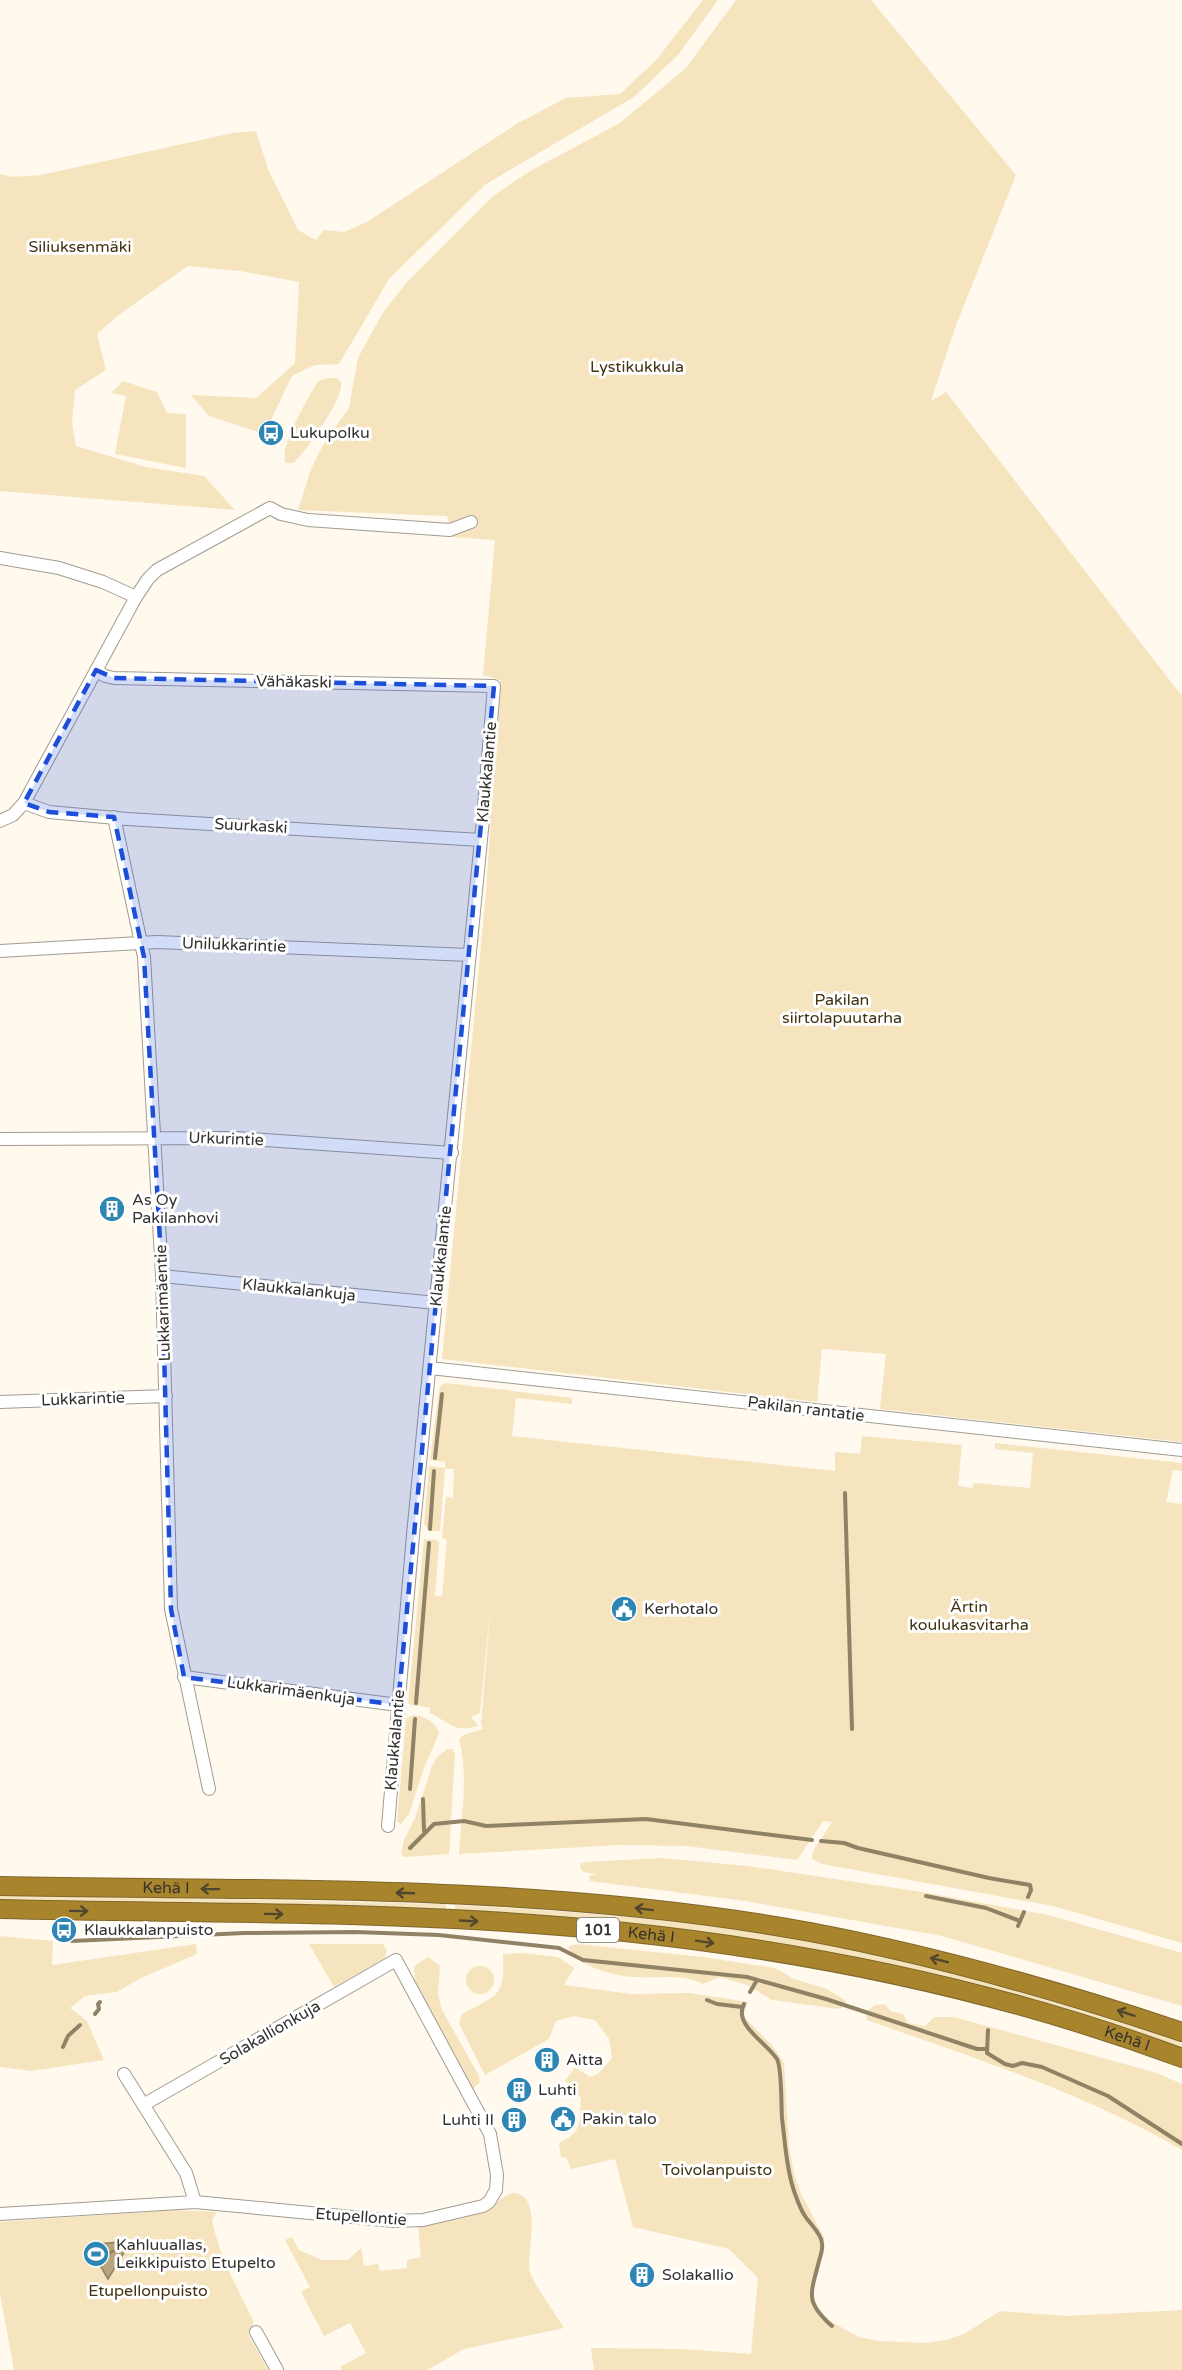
<svg xmlns="http://www.w3.org/2000/svg" width="1182" height="2370" font-family="'Varela Round',sans-serif">
  <rect width="100%" height="100%" fill="#fff9ee"/>
  <path fill="#f5e4be" d="M 703,0 L 718,0 L 678,55 L 634,97 L 486,184 L 389,279 L 339,364 L 315,365 L 292,376 L 264,434 L 209,416 L 191,395 L 256,398 L 295,363 L 299,282 L 240,271 L 188,266 L 120,314 L 97,334 L 106,370 L 75,390 L 72,422 L 76,446 L 146,467 L 204,476 L 235,510 L 0,491 L 0,174 L 12,177 L 41,175 L 233,133 L 256,131 L 268,169 L 298,230 L 316,240 L 324,230 L 344,232 L 367,222 L 518,123 L 566,98 L 620,94 L 657,59 Z
    M 736,0 L 871,0 L 1016,175 L 955,328 L 931,401 L 946,392 L 1182,696 L 1182,1442 L 880,1409 L 886,1354 L 822,1349 L 817,1402 L 442,1359 L 486,892 L 500,680 L 483,675 L 495,540 L 452,537 L 447,516 L 298,510 L 311,469 L 323,445 L 349,408 L 358,358 L 382,314 L 407,282 L 493,196 L 530,171 L 620,123 L 686,68 Z
    M 328,378 L 336,378 L 341,381 C 345,398 306,450 294,463 L 286,463 C 277,449 310,395 318,381 Z
    M 123,381 L 157,392 L 167,413 L 186,414 L 186,468 L 115,454 L 126,396 L 111,393 Z
    M 446,1383 L 572,1398 L 572,1404 L 516,1398 L 512,1436 L 835,1471 L 835,1452 L 860,1454 L 862,1436 L 962,1445 L 958,1486 L 972,1488 L 974,1483 L 1030,1488 L 1033,1453 L 995,1449 L 995,1443 L 1182,1463 L 1182,1471 L 1173,1470 L 1166,1502 L 1182,1504 L 1182,1943 L 1053,1906 L 822,1864 L 812,1859 L 813,1851 L 832,1822 L 823,1821 L 797,1860 L 686,1846 L 621,1845 L 459,1854 C 461,1817 469,1775 459,1739 L 464,1735 L 483,1729 L 481,1724 L 491,1602 L 480,1713 L 471,1717 L 478,1726 C 453,1733 451,1723 430,1713 L 430,1708 C 423,1705 415,1708 408,1703 L 424,1539 L 437,1540 L 439,1543 L 435,1596 L 442,1596 L 447,1541 L 442,1537 L 446,1497 L 453,1498 L 454,1469 L 445,1469 L 440,1531 L 429,1531 L 424,1524 L 429,1466 L 445,1468 L 445,1462 L 430,1460 L 439,1390 L 441,1385 Z
    M 414,1715 C 425,1716 436,1723 439,1733 L 424,1768 L 409,1814 L 401,1824 L 397,1822 L 406,1718 Z
    M 448,1749 L 452,1749 L 455,1754 L 449,1854 L 404,1857 L 401,1854 L 404,1840 L 415,1818 L 432,1766 L 438,1756 Z
    M 661,1858 L 748,1866 L 922,1892 L 1048,1915 L 1182,1953 L 1182,2006 L 942,1936 L 745,1901 L 590,1881 L 589,1876 L 596,1874 L 584,1872 L 581,1870 L 580,1864 L 586,1862 Z
    M 0,1894 L 446,1904 L 446,1910 L 0,1900 Z
    M 455,1905 C 573,1911 691,1920 808,1941 C 935,1964 1059,2000 1181,2041 L 1182,2048 C 1093,2019 1003,1991 912,1970 C 762,1934 609,1919 455,1910 Z
    M 0,1936 L 53,1941 L 52,1965 L 196,1944 L 197,1954 L 141,1978 L 117,1992 L 85,1996 L 70,2008 L 87,2021 L 104,2060 L 31,2071 L 0,2067 Z
    M 309,1944 L 383,1944 L 387,1950 L 385,1958 L 334,1987 Z
    M 577,1944 L 702,1957 L 775,1968 L 794,1979 L 827,1989 L 846,2001 L 844,2007 L 838,2009 L 772,2000 L 747,1985 L 720,1977 L 703,1984 C 680,1973 658,1979 634,1977 C 613,1976 577,1966 568,1947 Z
    M 520,1953 L 558,1957 L 574,1968 L 564,1985 L 631,1994 L 690,1993 L 748,2002 L 743,2016 L 772,2045 L 784,2063 L 789,2147 L 794,2174 L 802,2196 L 824,2237 L 822,2252 L 812,2291 L 817,2308 L 828,2320 L 859,2337 L 879,2341 L 925,2343 L 946,2340 L 964,2334 L 1000,2311 L 1067,2316 L 1182,2310 L 1182,2370 L 594,2370 L 591,2348 L 682,2349 L 751,2354 L 758,2278 L 729,2249 L 633,2227 L 615,2159 L 571,2169 L 566,2157 L 561,2158 L 559,2143 C 584,2132 579,2121 581,2098 L 565,2081 L 575,2067 L 590,2077 L 598,2074 L 612,2058 L 609,2039 L 595,2020 L 574,2016 L 556,2021 L 549,2039 L 485,2075 L 459,2023 L 462,2014 C 498,1995 505,1997 503,1954 Z
    M 428,1957 L 440,1966 L 438,1994 L 442,2010 L 479,2076 L 480,2082 L 473,2089 L 415,1984 L 414,1966 Z
    M466 1980a14 14 0 1 1 28 0a14 14 0 1 1-28 0Z
    M 885,2004 L 890,2011 L 903,2014 L 908,2023 L 925,2026 L 934,2017 L 954,2017 L 1157,2073 L 1182,2084 L 1182,2150 C 1084,2093 974,2058 867,2020 L 866,2011 L 876,2005 Z
    M 513,2193 C 545,2195 525,2253 530,2272 C 533,2283 557,2316 564,2328 L 464,2349 L 427,2370 L 342,2370 L 340,2367 L 366,2353 L 350,2323 L 324,2336 L 301,2292 L 310,2287 L 285,2240 L 292,2237 L 299,2250 L 322,2260 L 348,2260 L 361,2248 L 364,2266 L 378,2264 L 380,2271 L 407,2268 L 407,2260 L 421,2257 L 418,2226 C 441,2222 463,2220 485,2211 C 496,2206 501,2196 513,2193 Z
    M 175,2210 L 217,2212 L 212,2220 C 219,2256 238,2289 254,2322 L 248,2334 L 268,2370 L 14,2370 L 0,2294 L 0,2222 Z"/>
  <path fill="#b8a57c" stroke="#908265" stroke-width="1.5" d="M 131,2241 L 108,2279 L 98,2262 L 122,2246 L 92,2261 L 93,2263 L 87,2263 L 87,2245 Z"/>
  <g fill="none" stroke-linecap="round" stroke-linejoin="round">
    <path stroke="#908265" stroke-width="4" d="M 435,1458 L 442,1394
      M 845,1493 L 852,1729
      M 430,1529 L 434,1471
      M 416,1703 L 429,1543
      M 410,1789 L 415,1719
      M 423,1799 L 424,1831
      M 821,1841 L 844,1843 L 858,1848 L 989,1878 L 1030,1885 L 1031,1890 L 1028,1897
      M 410,1848 L 434,1824 L 464,1821 L 486,1826 L 646,1819 L 812,1840
      M 926,1896 L 986,1908 L 1020,1921
      M 1018,1926 L 1024,1912
      M 72,1941 L 244,1933 L 355,1932 L 439,1935 L 559,1948 L 583,1960 L 747,1977 L 826,1999 L 977,2049 L 986,2049
      M 750,1992 L 757,1980
      M 707,2000 L 717,2004 L 742,2007
      M 744,2004 C 733,2025 767,2043 777,2059 C 782,2068 781,2104 782,2118 C 785,2141 786,2168 794,2191 C 797,2199 800,2209 805,2216 C 810,2224 821,2233 822,2243 C 823,2249 821,2255 819,2261 C 811,2294 804,2301 832,2326
      M 95,2014 L 99,2009 L 98,2004 L 100,2002
      M 988,2030 L 987,2053 L 1005,2064 L 1013,2066 L 1022,2063 L 1042,2067 L 1108,2096 L 1182,2144
      M 63,2047 L 68,2036 L 80,2025"/>
    <g stroke="#a19c92" stroke-width="14">
      <path id="minor" d="M 0,558 L 59,568 L 103,582 L 136,597
        M 96,670 L 105,676 L 114,678 L 494,686 L 483,819 L 413,1535 L 388,1826
        M 24,803 L 49,812 L 127,819 L 481,840
        M 114,817 L 144,957 L 162,1276 L 171,1609 L 209,1789
        M 0,821 L 13,815 L 24,803 L 136,597 L 148,579 L 157,570 L 270,508 L 281,514 L 308,520 L 450,530 L 471,522
        M 0,951 L 157,942 L 469,955
        M 0,1139 L 236,1138 L 452,1153
        M 162,1276 L 436,1303
        M 430,1368 L 1182,1450
        M 0,1402 L 166,1396
        M 184,1677 L 398,1705
        M 124,2074 L 186,2173 L 195,2202
        M 0,2214 L 195,2202 L 394,2221 L 423,2220 L 483,2206 L 489,2202 L 496,2190 L 497,2175 L 490,2134 L 396,1960 L 143,2105
        M 256,2332 L 277,2370"/>
    </g>
    <g stroke="#7f672d" stroke-width="20">
      <g id="highway">
        <path id="s1" d="M 0,1886 C 270,1891 544,1883 810,1932 C 937,1956 1060,1991 1182,2032"/>
        <path id="s2" d="M 0,1909 C 208,1914 418,1910 625,1932 C 814,1952 1005,1992 1182,2058"/>
      </g>
    </g>
    <use href="#minor" stroke="#fff" stroke-width="12"/>
    <use href="#highway" stroke="#a8842c" stroke-width="18"/>
  </g>
  <defs><path id="oneway-shaft" d="M-6 0H5M1.5-3L5.5 0L1.5 3" fill="none" stroke-width="1.6" stroke-linecap="round" stroke-linejoin="round" transform="scale(1.5)"/></defs>
  <g stroke="#51462e">
    <use href="#oneway-shaft" transform="translate(210 1889) rotate(-179)"/>
    <use href="#oneway-shaft" transform="translate(405 1893) rotate(-178)"/>
    <use href="#oneway-shaft" transform="translate(644 1909) rotate(-173)"/>
    <use href="#oneway-shaft" transform="translate(79 1911) rotate(1)"/>
    <use href="#oneway-shaft" transform="translate(274 1914) rotate(1)"/>
    <use href="#oneway-shaft" transform="translate(469 1921) rotate(3)"/>
    <use href="#oneway-shaft" transform="translate(705 1942) rotate(9)"/>
    <use href="#oneway-shaft" transform="translate(939 1960) rotate(-166)"/>
    <use href="#oneway-shaft" transform="translate(1126 2013) rotate(-162)"/>
  </g>
  <path fill="#1d4ed8" fill-opacity="0.2" stroke="#1d4ed8" stroke-width="4.5" stroke-dasharray="12 8" stroke-linejoin="round" d="M 96,670 L 114,678 L 494,686 L 398,1705 L 184,1677 L 171,1609 L 162,1276 L 144,957 L 114,817 L 49,812 L 24,803 Z"/>
  <defs>
    <g id="bus-disc" transform="scale(1.35)"><circle r="9.5" fill="#2e86b4" stroke="#fff"/><path d="M-5-6H5V4H4V6H2V4H-2V6H-4V4H-5ZM-3.5-4V0h7V-4ZM-3.5 1.2v1.5H-2V1.2ZM2 1.2v1.5H3.5V1.2Z" fill="#fff"/></g>
    <g id="building-disc" transform="scale(1.35)"><circle r="9.5" fill="#2e86b4" stroke="#fff"/><path d="M-4-6H4V6H1V3H-1V6H-4ZM-2.5-4.3h1.7v1.8h-1.7ZM.8-4.3h1.7v1.8H.8ZM-2.5-1h1.7V.8h-1.7ZM.8-1h1.7V.8H.8Z" fill="#fff"/></g>
    <g id="civic-disc" transform="scale(1.35)"><circle r="9.5" fill="#2e86b4" stroke="#fff"/><path d="M-.6-6.5H3V-4.5H.6V-3L4-1V1h2V6H-6V1h2V-1L-.6-3ZM-1.2 2.5V6h2.4V2.5Z" fill="#fff"/></g>
    <g id="stadium-disc" transform="scale(1.35)"><circle r="9.5" fill="#2e86b4" stroke="#fff"/><path d="M0-5a6.5 5 0 1 0 0 10a6.5 5 0 1 0 0-10ZM-3.5-1.8h7v3.6h-7Z" fill="#fff"/></g>
  </defs>
  <g fill-rule="evenodd">
    <use href="#bus-disc" x="271" y="433"/>
    <use href="#building-disc" x="112" y="1209"/>
    <use href="#civic-disc" x="624" y="1609"/>
    <use href="#bus-disc" x="64" y="1930"/>
    <use href="#building-disc" x="547" y="2060"/>
    <use href="#building-disc" x="519" y="2090"/>
    <use href="#civic-disc" x="563" y="2119"/>
    <use href="#building-disc" x="514" y="2120"/>
    <use href="#stadium-disc" x="96" y="2254"/>
    <use href="#building-disc" x="642" y="2275"/>
  </g>
  <g text-anchor="middle" dominant-baseline="central" stroke-width="6" stroke-linejoin="round" paint-order="stroke">
    <rect fill="#fff" stroke="#71706d" stroke-width="1.5" x="577" y="1918" width="42" height="24" rx="4.5"/>
    <g font-size="15" font-weight="bold" fill="#34322e">
      <text x="598" y="1930">101</text>
    </g>
    <g font-size="16" fill="#423311" stroke="#fff">
      <text x="80" y="247">Siliuksenmäki</text>
      <text x="637" y="367">Lystikukkula</text>
      <text x="842" y="1000">Pakilan<tspan x="842" dy="18">siirtolapuutarha</tspan></text>
      <text x="969" y="1607">Ärtin<tspan x="969" dy="18">koulukasvitarha</tspan></text>
      <text x="717" y="2170">Toivolanpuisto</text>
      <text x="148" y="2291">Etupellonpuisto</text>
    </g>
    <g font-size="16" fill="#34322e" stroke="#fff" text-anchor="start">
      <text x="290" y="433">Lukupolku</text>
      <text x="132" y="1200">As Oy<tspan x="132" dy="18">Pakilanhovi</tspan></text>
      <text x="644" y="1609">Kerhotalo</text>
      <text x="84" y="1930">Klaukkalanpuisto</text>
      <text x="566" y="2060">Aitta</text>
      <text x="538" y="2090">Luhti</text>
      <text x="582" y="2119">Pakin talo</text>
      <text x="494" y="2120" text-anchor="end">Luhti II</text>
      <text x="116" y="2245">Kahluuallas,<tspan x="116" dy="18">Leikkipuisto Etupelto</tspan></text>
      <text x="662" y="2275">Solakallio</text>
    </g>
    <g font-size="16" fill="#34322e" stroke="#fff">
      <text transform="translate(294 682) rotate(1)">Vähäkaski</text>
      <text transform="translate(487 772) rotate(-85)">Klaukkalantie</text>
      <text transform="translate(251 826) rotate(3)">Suurkaski</text>
      <text transform="translate(234 945) rotate(2)">Unilukkarintie</text>
      <text transform="translate(226 1139) rotate(2)">Urkurintie</text>
      <text transform="translate(441 1256) rotate(-84)">Klaukkalantie</text>
      <text transform="translate(299 1290) rotate(6)">Klaukkalankuja</text>
      <text transform="translate(163 1303) rotate(-92)">Lukkarimäentie</text>
      <text transform="translate(83 1399) rotate(-2)">Lukkarintie</text>
      <text transform="translate(806 1409) rotate(7)">Pakilan rantatie</text>
      <text transform="translate(291 1691) rotate(8)">Lukkarimäenkuja</text>
      <text transform="translate(395 1740) rotate(-85)">Klaukkalantie</text>
      <text stroke="none"><textPath href="#s1" startOffset="166">Kehä I</textPath></text>
      <text stroke="none"><textPath href="#s2" startOffset="652">Kehä I</textPath></text>
      <text transform="translate(270 2033) rotate(-30)">Solakallionkuja</text>
      <text stroke="none"><textPath href="#s2" startOffset="1140">Kehä I</textPath></text>
      <text transform="translate(361 2217) rotate(4)">Etupellontie</text>
    </g>
  </g>
</svg>
